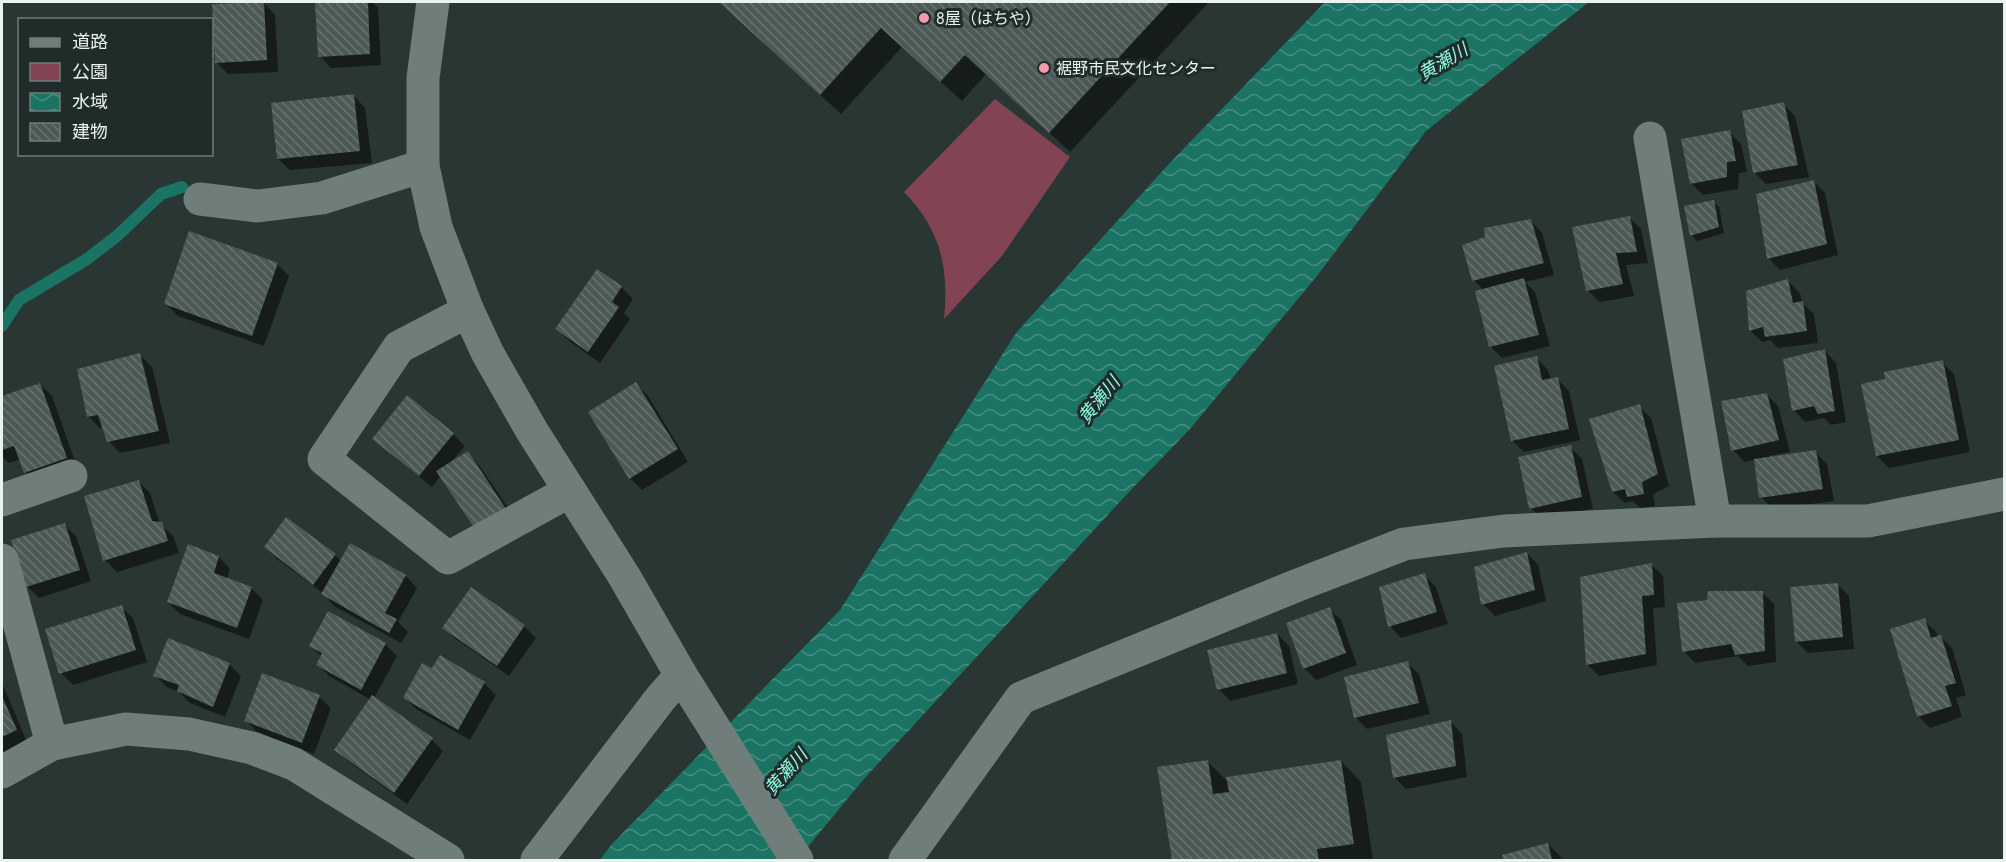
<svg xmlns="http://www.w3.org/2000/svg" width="2006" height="862" font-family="Jost,'Noto Sans JP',sans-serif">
<defs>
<pattern id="water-waves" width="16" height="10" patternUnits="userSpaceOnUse" patternTransform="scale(1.5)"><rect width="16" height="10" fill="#1b7364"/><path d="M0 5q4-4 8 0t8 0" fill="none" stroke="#478e82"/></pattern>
<pattern id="building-back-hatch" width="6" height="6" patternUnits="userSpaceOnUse" patternTransform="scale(1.5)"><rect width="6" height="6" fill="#4c5a57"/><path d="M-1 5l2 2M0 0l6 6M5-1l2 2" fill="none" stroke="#667270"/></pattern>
</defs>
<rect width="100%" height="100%" fill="#293633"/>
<path fill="#824353" d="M995,99L1070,157L1002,256L944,319C949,268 941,230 904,192Z"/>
<path fill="url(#water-waves)" d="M1325,2H1589L1426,131L1317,276L1190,429L1129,492L863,780L797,860H600L611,845L840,610L1016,333L1166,167Z"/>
<g fill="#0007">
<path d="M317,2H372L378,8L381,65L331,68L320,56Z"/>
<path d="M720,2H1209L1070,152L986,74L962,101L902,47L841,114Z"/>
<path d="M264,3L275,15L278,72L228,74L217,63Z"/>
<path d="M354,96L365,108L372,163L290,170L278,159Z"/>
<path d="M1783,104L1795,116L1809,177L1766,184L1755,173Z"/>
<path d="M1729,132L1741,144L1747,172L1739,173L1738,189L1703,195L1691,183Z"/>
<path d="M1814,182L1825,193L1838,255L1780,270L1768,258Z"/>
<path d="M1713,202L1719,207L1724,233L1697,241L1691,235Z"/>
<path d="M1629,217L1641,229L1648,263L1626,265L1634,296L1600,302L1588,291Z"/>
<path d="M1531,221L1542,233L1554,275L1525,282L1535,292L1550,346L1502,358L1491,347L1477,292L1483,290L1474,280Z"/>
<path d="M277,264L289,276L264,346L178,316L166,304Z"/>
<path d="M597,271L621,287L633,299L624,313L630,319L600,363L569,341L557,329Z"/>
<path d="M1788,281L1800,293L1802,303L1814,314L1818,343L1778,348L1770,340L1762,342L1750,330Z"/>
<path d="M1825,351L1836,363L1846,422L1831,425L1824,418L1805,422L1794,410Z"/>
<path d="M140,355L152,367L170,443L120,453L109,441L104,427L100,428L88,416Z"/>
<path d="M1536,358L1548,370L1551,380L1557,379L1569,391L1580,440L1524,452L1512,440Z"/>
<path d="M1942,362L1954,374L1970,452L1889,468L1877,456L1863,385L1887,380Z"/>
<path d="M40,384L52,396L78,470L37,484L26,472L21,459L9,463L2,456V398Z"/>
<path d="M636,384L648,396L688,462L642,490L631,479L590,413Z"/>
<path d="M1767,395L1778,406L1790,452L1769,456L1770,459L1815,452L1827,464L1834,501L1773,509L1761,497L1756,459L1745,462L1733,450Z"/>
<path d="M1639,406L1651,418L1669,486L1653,494L1655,506L1640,508L1633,501L1625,503L1613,492Z"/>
<path d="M453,434L465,446L450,463L468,453L479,465L517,521L441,475L432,487L386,450L374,439Z"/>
<path d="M1570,447L1582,459L1593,509L1543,520L1531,508Z"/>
<path d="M138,481L150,493L160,524L173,536L179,553L117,572L105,560Z"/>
<path d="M64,524L76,536L91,581L39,598L27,586Z"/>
<path d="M350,545L406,576L417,588L398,622L408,632L401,643L334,606L323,593L277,559L266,547L335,555L341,561Z"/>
<path d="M1527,553L1538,565L1546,601L1495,616L1483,604Z"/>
<path d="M219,557L230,569L227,579L251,588L263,600L249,639L180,614L168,602Z"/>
<path d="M1651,564L1663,576L1665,607L1653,608L1657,665L1599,676L1587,664Z"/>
<path d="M1424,575L1436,587L1448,624L1401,638L1390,626Z"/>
<path d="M1837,584L1849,596L1854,649L1808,653L1796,641Z"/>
<path d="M1762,592L1774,604L1776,662L1748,666L1738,656L1695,663L1684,651Z"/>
<path d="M121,607L133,618L147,662L73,685L61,673Z"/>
<path d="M1329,609L1341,620L1357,665L1316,680L1304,668Z"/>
<path d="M329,613L386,645L397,656L374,698L432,740L443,751L407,804L348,761L336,750L371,700L329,676L318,664L322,657L311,646Z"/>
<path d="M1924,620L1936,632L1938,637L1940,636L1952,648L1966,695L1956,698L1962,717L1930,728L1918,716Z"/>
<path d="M524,626L536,638L509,676L456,639L444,628Z"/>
<path d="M1277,634L1289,646L1298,684L1230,701L1219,689Z"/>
<path d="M1407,663L1419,674L1430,714L1367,729L1356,718L1346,678Z"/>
<path d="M229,664L241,676L225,717L190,703L179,692L167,687L155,675Z"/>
<path d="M433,670L484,683L496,695L470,740L416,709L404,697Z"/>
<path d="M2,683L27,742L2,754Z"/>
<path d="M319,697L331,708L314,754L257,732L246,720Z"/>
<path d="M1451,722L1462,734L1467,777L1406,789L1394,777Z"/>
<path d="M1207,761L1229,783L1341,761L1361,782L1373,860H1173L1159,768Z"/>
<path d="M1548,844L1560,856L1561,860H1505L1504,856Z"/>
</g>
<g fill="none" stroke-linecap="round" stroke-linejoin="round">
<path stroke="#1b7364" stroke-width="12" d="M2,326L19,300L87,259L117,236L161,194L182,187"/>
</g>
<g fill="url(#building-back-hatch)">
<path d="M264,2L267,60L215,63L212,4Z"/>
<path d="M315,2H368L370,54L318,57Z"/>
<path d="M719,2H1170L1049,133L965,55L940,82L881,28L820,95Z"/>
<path d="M354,94L360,151L277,159L271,103Z"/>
<path d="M1784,102L1798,165L1753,173L1742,111Z"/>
<path d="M1730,130L1736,161L1727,162V177L1690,184L1681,139Z"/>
<path d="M1814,180L1827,244L1767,259L1756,194Z"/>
<path d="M1714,200L1719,227L1690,236L1684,206Z"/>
<path d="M1630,216L1637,252L1616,253L1623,284L1586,291L1572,227Z"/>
<path d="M1531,219L1544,263L1472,281L1462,245L1485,237L1484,228Z"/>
<path d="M189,231L278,263L252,336L164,304Z"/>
<path d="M597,269L622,286L612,302L619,307L588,352L555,329Z"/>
<path d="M1524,278L1539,335L1489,347L1475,291Z"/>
<path d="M1788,279L1793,303L1803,301L1807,331L1765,337L1763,327L1749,331L1746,291Z"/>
<path d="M1825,349L1835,411L1818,414L1814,406L1792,411L1783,359Z"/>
<path d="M140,353L159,431L107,442L98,415L87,417L77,369Z"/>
<path d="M1537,356L1542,380L1558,377L1569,429L1511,441L1494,366Z"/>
<path d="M1943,360L1959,440L1876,456L1861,384L1885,379L1884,372Z"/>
<path d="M636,382L678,449L629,479L588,412Z"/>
<path d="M40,383L67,458L24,473L14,446L2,450V396Z"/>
<path d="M1767,393L1779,440L1731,451L1721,401Z"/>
<path d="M407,395L454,433L419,476L372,439Z"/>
<path d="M1640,404L1658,474L1642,482L1644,494L1627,497L1625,489L1612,492L1589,419Z"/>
<path d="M1571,445L1582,497L1529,509L1518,457Z"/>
<path d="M1816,450L1823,489L1759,498L1754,459Z"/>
<path d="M468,451L506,509L475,529L436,471Z"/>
<path d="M139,480L152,521L162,522L168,541L103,561L84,496Z"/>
<path d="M286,517L336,554L313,585L264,547Z"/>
<path d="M65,523L80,570L26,587L11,540Z"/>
<path d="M350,543L406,575L385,613L397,619L389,633L321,594Z"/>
<path d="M188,544L219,556L214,573L252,587L237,628L167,602Z"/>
<path d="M1527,552L1535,590L1481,605L1474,567Z"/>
<path d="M1652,563L1654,595L1642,596L1646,654L1586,665L1580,577Z"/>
<path d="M1425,573L1437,612L1388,627L1379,587Z"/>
<path d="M1838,583L1843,637L1795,642L1790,587Z"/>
<path d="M471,587L525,625L497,666L442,628Z"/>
<path d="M1708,591H1763L1765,651L1735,655L1731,644L1682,652L1677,603L1707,600Z"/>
<path d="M122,605L136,650L59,674L45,629Z"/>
<path d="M1330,607L1346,653L1303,669L1286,623Z"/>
<path d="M328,611L386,643L361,690L316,665L322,653L309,646Z"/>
<path d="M1925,618L1931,638L1941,635L1956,683L1945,686L1952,706L1917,717L1890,629Z"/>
<path d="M1277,633L1287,673L1217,690L1207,650Z"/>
<path d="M168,638L230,663L213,707L177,691L179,685L153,676Z"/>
<path d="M440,655L485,682L458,730L403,698L422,663L432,668Z"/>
<path d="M1408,661L1419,703L1354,718L1344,677Z"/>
<path d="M262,673L320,695L302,743L244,721Z"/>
<path d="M372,695L433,738L394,793L334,750Z"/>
<path d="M2,696L17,730L2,737Z"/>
<path d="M1451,720L1456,766L1393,778L1386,735Z"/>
<path d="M1208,760L1213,794L1229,792L1226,777L1341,760L1354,844L1317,849L1319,860H1172L1157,767Z"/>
<path d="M1548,843L1552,860H1503L1502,855Z"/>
</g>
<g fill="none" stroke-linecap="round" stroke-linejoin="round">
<g stroke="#707e7b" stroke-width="33">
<path d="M433,2L423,78V166L436,227L468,311L488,354L532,431L624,576L681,675L797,860"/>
<path d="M1650,138L1715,521"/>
<path d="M200,199L258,206L322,198L423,166"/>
<path d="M468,311L399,347L324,459L448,558L570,491"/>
<path d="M2,500L71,476"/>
<path d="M2,560L52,744"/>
<path d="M2,772L52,744L126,729L189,734L252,748L294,764L448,860"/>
<path d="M537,860L660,699L681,675"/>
<path d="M905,860L1021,698L1298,585L1404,544L1504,531L1715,521H1868L2004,494"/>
</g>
</g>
<g fill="#f29aaf" stroke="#1f2c29" stroke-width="2">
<circle cx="924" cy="18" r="6"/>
<circle cx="1044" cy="68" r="6"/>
</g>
<g text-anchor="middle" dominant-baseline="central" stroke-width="6" stroke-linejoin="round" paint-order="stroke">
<g font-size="16" fill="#ebf3f1" stroke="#1f2c29" text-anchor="start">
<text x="936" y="18">8屋（はちや）</text>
<text x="1056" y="68">裾野市民文化センター</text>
</g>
<g font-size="18" font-style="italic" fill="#8ffce5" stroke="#1f2c29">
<text transform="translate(1443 62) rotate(-31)">黄瀬川</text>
<text transform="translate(1099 400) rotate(-51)">黄瀬川</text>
<text transform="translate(786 772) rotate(-49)">黄瀬川</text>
</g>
</g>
<rect width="2006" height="862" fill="none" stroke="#ebf3f1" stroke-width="6"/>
<rect x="18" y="18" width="195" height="138" fill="#1f2c29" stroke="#717c79" stroke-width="1.5"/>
<rect x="30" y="38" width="30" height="9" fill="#707e7b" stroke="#717c79" stroke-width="1.5"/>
<text x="72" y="48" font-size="18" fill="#ebf3f1">道路</text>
<rect x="30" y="63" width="30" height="18" fill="#824353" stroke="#717c79" stroke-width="1.5"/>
<text x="72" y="78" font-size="18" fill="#ebf3f1">公園</text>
<rect x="30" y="93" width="30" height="18" fill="url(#water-waves)" stroke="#717c79" stroke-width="1.5"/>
<text x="72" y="108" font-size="18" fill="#ebf3f1">水域</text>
<rect x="30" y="123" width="30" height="18" fill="url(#building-back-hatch)" stroke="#717c79" stroke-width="1.5"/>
<text x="72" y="138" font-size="18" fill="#ebf3f1">建物</text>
</svg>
